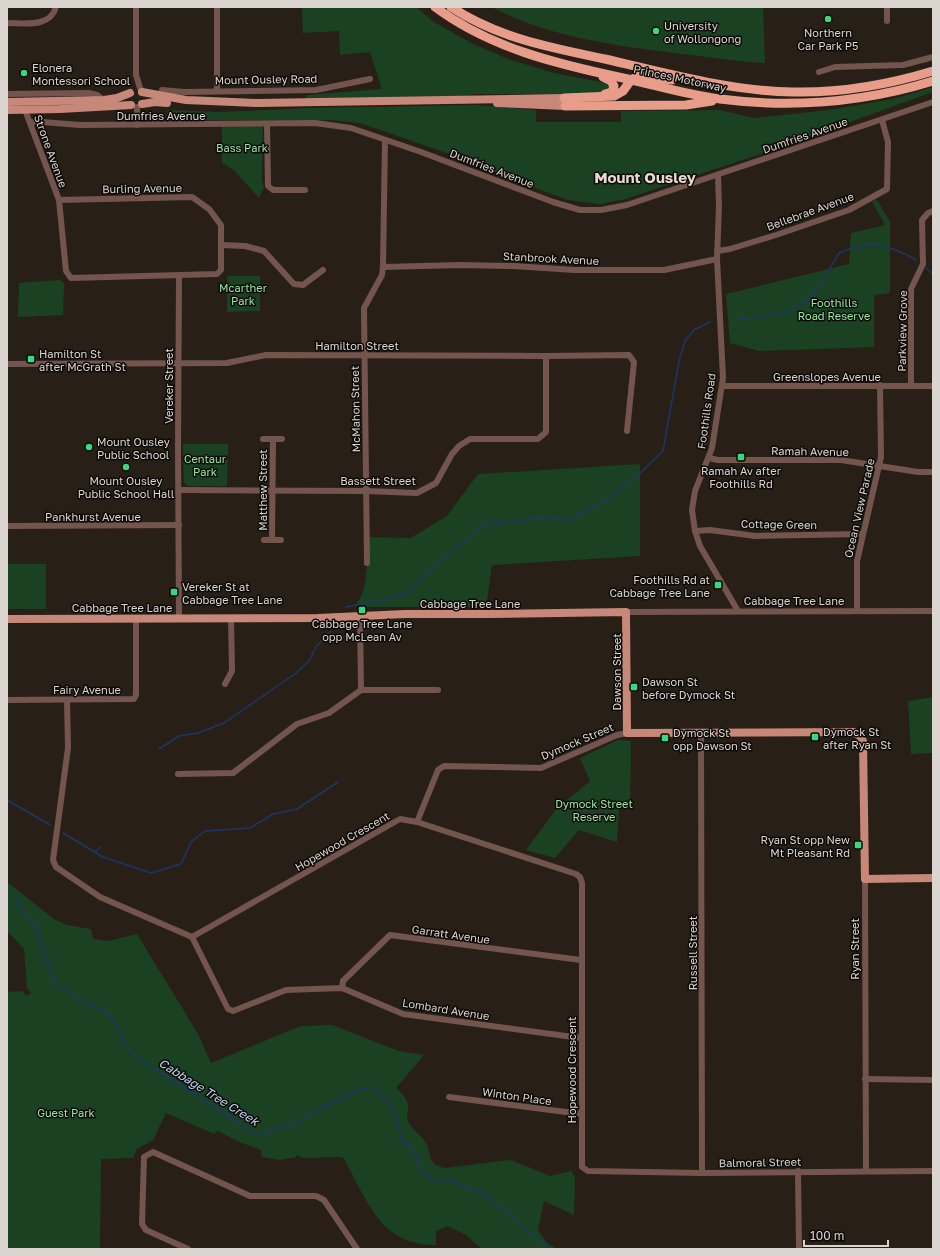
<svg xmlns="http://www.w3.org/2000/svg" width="940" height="1256" font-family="'Golos Text',sans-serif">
<rect width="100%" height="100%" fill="#281f17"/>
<g fill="#1b4123">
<path d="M302,7H416L434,22L471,43L508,59L554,73L605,83L610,87L606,92L588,94H473L464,98L306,99V95L382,89L370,52L340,55L339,31L303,33Z"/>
<path d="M492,7H763L765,63C741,62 716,58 692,55C626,47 551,39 492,7Z"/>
<path d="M933,87V92L766,152L625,199L600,204L568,200L522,183L470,161L360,123L331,120H168L167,110L220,112L310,108L478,105L536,110V122H621V111L720,110L754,118L829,110L893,99Z"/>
<path d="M222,126H263L262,182L264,187L259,198L234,170L222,163Z"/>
<path d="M877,200L890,222V293L874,295V347L759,351L730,343L726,294L849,264L851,233L885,225L872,201Z"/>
<path d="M227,276H260V311L227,312Z"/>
<path d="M60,280L64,283L63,315L18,317L19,283Z"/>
<path d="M183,444H228L227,486H188L184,483Z"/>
<path d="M640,464V556L492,565L486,607H358L357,602C369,591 367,553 367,537L411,538L447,516L478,474Z"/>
<rect x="7" y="564" width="39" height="45"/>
<path d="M933,697V753L911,754L908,701Z"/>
<path d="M618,740L631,741L630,808L619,809L617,842L579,830L555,858L526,850L557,808L590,781L580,758Z"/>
<path d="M7,882L54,919L67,925L91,929L93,939L109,941L137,934L198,1034L211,1063L301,1026L332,1025L399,1051L424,1055L396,1088C402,1094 409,1099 408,1109C408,1113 406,1117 408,1121C412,1130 419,1133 424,1140C433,1152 425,1164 445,1168L511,1160L550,1176L571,1171L575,1178L574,1215L544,1201L538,1230L547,1243L557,1249H482L466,1235L448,1226L436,1231V1245C382,1245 370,1206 347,1165L345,1159L340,1157L303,1158L297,1155L296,1157L279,1160L262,1157L261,1150L237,1141L218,1131L214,1134L166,1113L153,1140L137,1149L133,1158L101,1159L100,1249H7V992L21,991L27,996L31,993L27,988L24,949L7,931Z"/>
</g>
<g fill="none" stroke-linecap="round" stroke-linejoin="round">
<g stroke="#1d3669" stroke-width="1.5">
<path d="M926,268L933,274"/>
<path d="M740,319C755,316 771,316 786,312C811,305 827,273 839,253C847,250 856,246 864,245C882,242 901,251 916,260"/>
<path d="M346,607L387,599L411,591L426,572L485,524L540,518L569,520L603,501L635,478L663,451L679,361L685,341L694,330L710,322"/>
<path d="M159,749L179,736L198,733L224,723L296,673L309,661L316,647L331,631"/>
<path d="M7,800L50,825"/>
<path d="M63,833L103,857L151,873L181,864L191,842L205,831L250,828L273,814L297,809L338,782"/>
<path d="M95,852L101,847"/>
<path d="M14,898L18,901L22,912L35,925L54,982L87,1004L107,1012L119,1030L125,1045L138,1058L256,1134L295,1124L308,1115L353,1092L370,1087C378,1093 391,1101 394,1111C398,1120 399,1132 402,1142L413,1148L422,1172L433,1180H451L486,1195L549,1249"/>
</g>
<g stroke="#73554e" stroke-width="6">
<path d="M136,7V75L141,91"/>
<path d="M217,7V91"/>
<path d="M887,21V7"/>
<path d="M7,23C25,23 50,28 56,7"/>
<path d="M819,72L835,67L903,65L933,57"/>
<path d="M162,90L184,92L316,90L370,79"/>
<path d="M7,94L89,93L97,95L104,100"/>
<path d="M25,110L59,200L66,271L71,278L217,274L221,270V225L209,209L192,197L59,200"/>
<path d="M30,122H42L80,125L315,123L351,128L421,152L553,202L580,210H601L627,205L933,102"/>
<path d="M267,124L268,186L273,190H305"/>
<path d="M137,125V107"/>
<path d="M718,175L719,206L717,259L723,378L712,448L695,491L692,510L695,531L700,546L738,611"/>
<path d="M222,245L245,246L264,251L294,284L303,285L323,270"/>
<path d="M717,251L730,249L776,235L849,210L887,189L888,142L882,120"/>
<path d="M383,267L460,265L514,266L574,270H664L717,259"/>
<path d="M179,275L178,448L179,617"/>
<path d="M7,364L227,363L266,355L546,356L629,355L634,362L627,431"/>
<path d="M722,386H933"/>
<path d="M911,386V289L923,264L922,220L928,213L933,211"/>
<path d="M263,439H273L272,540H264"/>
<path d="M273,439H282"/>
<path d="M709,458L718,460H841L918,472H933"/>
<path d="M179,490L366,491L417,493L436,483L452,454L459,446L470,439H538L546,432V356"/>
<path d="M7,526L179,525"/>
<path d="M695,531L710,530L755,536L863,534"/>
<path d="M272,540H281"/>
<path d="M367,563L364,308L382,275L383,267L385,140"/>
<path d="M857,611V561L881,457L880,385"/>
<path d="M626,612L933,611"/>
<path d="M360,615L361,690H438"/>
<path d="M225,684L232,671L231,618"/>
<path d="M7,700L134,699L136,695V618"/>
<path d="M67,700L68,748L53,860L56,867L100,897L192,937"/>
<path d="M701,733L702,1173"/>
<path d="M178,774L233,773L297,724L329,713L361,690"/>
<path d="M417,822L438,770L444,766L541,768L617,735L627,733"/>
<path d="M865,879L866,1171"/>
<path d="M192,937L400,819L417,822L576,874L580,877L582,883V1167L588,1171L702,1173L933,1171"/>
<path d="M192,937L228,1009L233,1011L286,990L342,988L403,1014L581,1038"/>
<path d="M342,988L343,981L390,935L581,960"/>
<path d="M865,1079L933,1080"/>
<path d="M449,1097L581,1114"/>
<path d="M798,1171L799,1249"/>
<path d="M188,1249L146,1230L142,1224L144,1157L153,1152L250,1196H316L324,1200L357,1249"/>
</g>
<g stroke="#c78879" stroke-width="8">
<path d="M142,92L186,100L257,103L564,98"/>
<path d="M7,102L104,100L117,98L130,93"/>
<path d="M497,103L565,106"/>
<path d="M142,104L155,102L167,103"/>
<path d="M7,110L60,109L131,105"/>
<path d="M7,619L318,618L405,614H486L626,612L627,733L854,732L861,737L863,741L865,879L933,878"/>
</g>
<g stroke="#e89d8a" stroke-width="9">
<path d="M435,7C490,48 557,64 623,78C655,85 687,95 720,99C791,108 865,102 933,81"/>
<path d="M451,7C498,38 552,48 605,59C666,73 730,91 793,92C841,93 887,85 933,71"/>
<path d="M603,77L611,81L614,86L612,92L605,94"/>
<path d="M564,98L614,96L623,91L631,80L638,76L672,80"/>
<path d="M565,106L686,105L712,101"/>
</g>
</g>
<g fill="#3ad77f" stroke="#0d0a07" stroke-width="1.5">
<circle cx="828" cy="19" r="4"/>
<circle cx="656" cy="31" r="4"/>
<circle cx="24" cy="73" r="4"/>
<rect x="27" y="355" width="8" height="8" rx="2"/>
<circle cx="89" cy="447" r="4"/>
<rect x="737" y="453" width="8" height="8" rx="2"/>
<circle cx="126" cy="467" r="4"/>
<rect x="714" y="581" width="8" height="8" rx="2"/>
<rect x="170" y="588" width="8" height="8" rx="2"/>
<rect x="358" y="606" width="8" height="8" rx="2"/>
<rect x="630" y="683" width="8" height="8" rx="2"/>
<rect x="811" y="733" width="8" height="8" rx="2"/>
<rect x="661" y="734" width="8" height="8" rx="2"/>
<rect x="854" y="841" width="8" height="8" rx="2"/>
</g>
<g text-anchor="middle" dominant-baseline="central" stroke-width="3" stroke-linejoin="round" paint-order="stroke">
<g font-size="11" fill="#dbd5d0" stroke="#0d0a07" text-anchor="start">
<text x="664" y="25">University<tspan x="664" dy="13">of Wollongong</tspan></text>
<text x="828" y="32" text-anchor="middle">Northern<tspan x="828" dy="13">Car Park P5</tspan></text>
<text x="32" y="67">Elonera<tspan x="32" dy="13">Montessori School</tspan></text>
<text x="39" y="353">Hamilton St<tspan x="39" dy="13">after McGrath St</tspan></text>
<text x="97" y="441">Mount Ousley<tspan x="97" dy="13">Public School</tspan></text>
<text x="741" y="470" text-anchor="middle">Ramah Av after<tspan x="741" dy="13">Foothills Rd</tspan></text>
<text x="126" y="480" text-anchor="middle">Mount Ousley<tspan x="126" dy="13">Public School Hall</tspan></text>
<text x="710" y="579" text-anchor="end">Foothills Rd at<tspan x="710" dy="13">Cabbage Tree Lane</tspan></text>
<text x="182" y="586">Vereker St at<tspan x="182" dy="13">Cabbage Tree Lane</tspan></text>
<text x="362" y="623" text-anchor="middle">Cabbage Tree Lane<tspan x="362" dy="13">opp McLean Av</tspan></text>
<text x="642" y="681">Dawson St<tspan x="642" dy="13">before Dymock St</tspan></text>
<text x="823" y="731">Dymock St<tspan x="823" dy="13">after Ryan St</tspan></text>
<text x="673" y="732">Dymock St<tspan x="673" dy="13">opp Dawson St</tspan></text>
<text x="850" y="839" text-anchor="end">Ryan St opp New<tspan x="850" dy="13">Mt Pleasant Rd</tspan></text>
</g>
<g font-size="11" fill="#dbd5d0" stroke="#0d0a07">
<text transform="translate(680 78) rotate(12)">Princes Motorway</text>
<text transform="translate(266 79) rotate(-1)">Mount Ousley Road</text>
<text x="161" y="115">Dumfries Avenue</text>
<text transform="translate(805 135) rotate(-19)">Dumfries Avenue</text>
<text transform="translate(51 151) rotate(70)">Strone Avenue</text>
<text transform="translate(492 168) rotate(21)">Dumfries Avenue</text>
<text transform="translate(142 188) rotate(-1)">Burling Avenue</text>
<text transform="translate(810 211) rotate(-20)">Bellebrae Avenue</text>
<text transform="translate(551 258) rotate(3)">Stanbrook Avenue</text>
<text transform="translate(902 331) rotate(-89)">Parkview Grove</text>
<text x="357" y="345">Hamilton Street</text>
<text x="827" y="376">Greenslopes Avenue</text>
<text transform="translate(168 386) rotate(-90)">Vereker Street</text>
<text transform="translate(355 409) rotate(-91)">McMahon Street</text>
<text transform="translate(706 411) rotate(-82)">Foothills Road</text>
<text transform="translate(810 451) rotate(1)">Ramah Avenue</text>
<text x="378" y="480">Bassett Street</text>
<text transform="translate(262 490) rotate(-90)">Matthew Street</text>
<text transform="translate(859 508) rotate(-77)">Ocean View Parade</text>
<text x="93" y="516">Pankhurst Avenue</text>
<text transform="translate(779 524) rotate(1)">Cottage Green</text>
<text x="794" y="600">Cabbage Tree Lane</text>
<text x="470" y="603">Cabbage Tree Lane</text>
<text x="122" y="607">Cabbage Tree Lane</text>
<text transform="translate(616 672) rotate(-90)">Dawson Street</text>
<text x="87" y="689">Fairy Avenue</text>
<text transform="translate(577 741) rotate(-23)">Dymock Street</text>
<text transform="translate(342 841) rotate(-30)">Hopewood Crescent</text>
<text transform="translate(451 934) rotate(8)">Garratt Avenue</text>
<text transform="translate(854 949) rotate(-90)">Ryan Street</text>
<text transform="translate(692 953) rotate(-90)">Russell Street</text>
<text transform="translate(446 1009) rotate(9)">Lombard Avenue</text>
<text transform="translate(571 1070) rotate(-90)">Hopewood Crescent</text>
<text transform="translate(517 1096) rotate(8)">Winton Place</text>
<text transform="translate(760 1162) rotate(-1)">Balmoral Street</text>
</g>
<g font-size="11" fill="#93e5a1" stroke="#0d0a07">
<text x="242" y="147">Bass Park</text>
<text x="243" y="287">Mcarther<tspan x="243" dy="13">Park</tspan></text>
<text x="834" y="302">Foothills<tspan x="834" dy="13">Road Reserve</tspan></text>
<text x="205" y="458">Centaur<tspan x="205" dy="13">Park</tspan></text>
<text x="594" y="803">Dymock Street<tspan x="594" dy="13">Reserve</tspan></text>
<text x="66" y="1112">Guest Park</text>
</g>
<g font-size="12" font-style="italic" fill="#c0d2f3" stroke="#0d0a07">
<text transform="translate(209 1092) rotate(32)">Cabbage Tree Creek</text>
</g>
<g font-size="15" font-weight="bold" fill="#e6dacf" stroke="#0d0a07">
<text x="645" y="177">Mount Ousley</text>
</g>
</g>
<rect width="940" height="1256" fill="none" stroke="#dbd5d0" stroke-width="16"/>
<path d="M804 1240v6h84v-6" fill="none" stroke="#dbd5d0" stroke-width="2"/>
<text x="810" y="1240" font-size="12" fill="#dbd5d0" stroke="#0d0a07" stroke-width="3" paint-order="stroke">100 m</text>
</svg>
